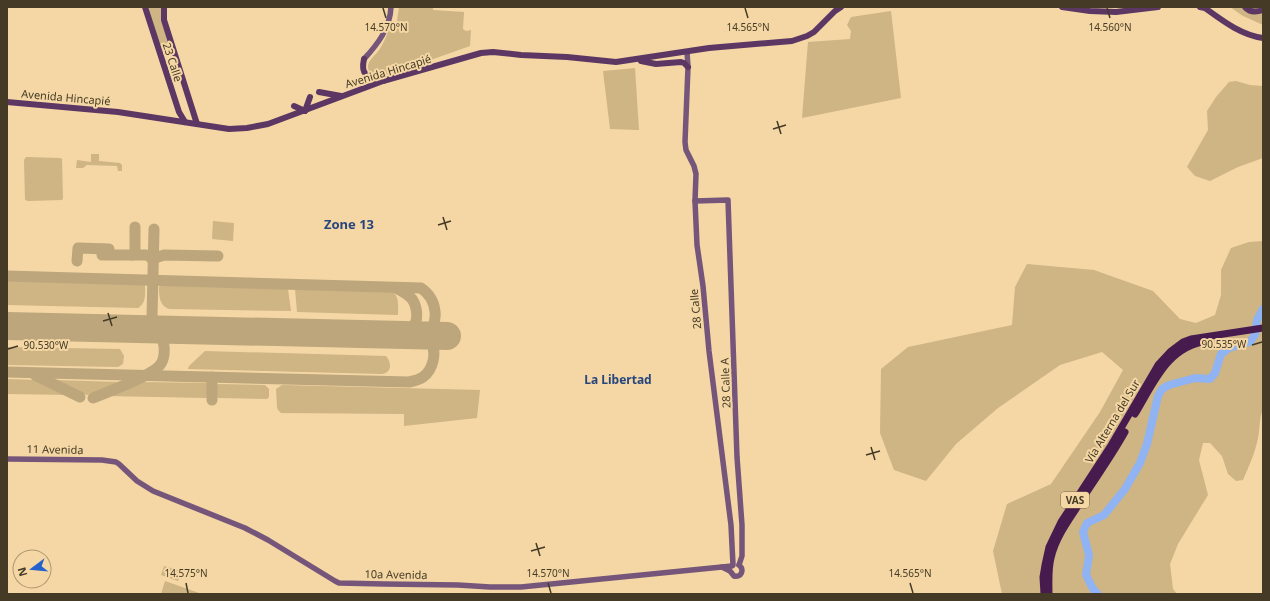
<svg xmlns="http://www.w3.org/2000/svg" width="1270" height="601" font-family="'Noto Sans',sans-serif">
<rect width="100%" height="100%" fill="#f4d7a4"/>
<g fill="#cfb484">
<path d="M148,7H161L170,50L162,52Z"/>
<path d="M399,7H433V10L464,12L463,29L466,31L471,30L470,46L391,74L379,76H373C360,63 376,57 381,47C385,40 388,33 390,26L396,28Z"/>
<path d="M1230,7H1263V25L1243,16Z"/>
<path d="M891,11L901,98L802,118L808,42L850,39L851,31L847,25L851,17Z"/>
<path d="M635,68L639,130L610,129L603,71Z"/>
<path d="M1236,81L1250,85L1263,86V158L1238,167L1210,181L1195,176L1187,167L1208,130L1207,111L1216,97L1229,82Z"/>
<path d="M91,154H99V161L120,163L122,165V171H118L117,166L87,165L83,168H76L77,160L91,162Z"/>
<path d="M26,157L60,158L62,159L63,198L62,200L28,201L25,200L24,160Z"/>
<path d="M213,221L234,223L233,241L212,239Z"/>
<path d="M1263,241V409C1259,419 1260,428 1258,438C1255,453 1249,466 1243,480L1236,481L1228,474L1222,456L1210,443H1203L1199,460L1208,495L1178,544L1170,564L1173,589L1177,594H1002L993,551L1007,504L1051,484L1100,412L1123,370L1102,352L1060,365L998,408L956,444L926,481L894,470L880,433L881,369L908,347L1012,325L1015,287L1027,264L1094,270L1153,291L1180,319L1196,323L1215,315L1221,295V270L1231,248L1249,242Z"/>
<path d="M7,281L145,283C145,292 147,303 138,308L7,305Z"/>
<path d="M162,285L288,289L291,311L169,309C159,305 159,296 159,287Z"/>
<path d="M295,289L391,291C400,296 398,306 398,315L297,312Z"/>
<path d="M7,347L120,349L124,356L123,364L118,367L7,365Z"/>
<path d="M205,351L386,356C392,363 392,373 381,374L188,369L189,366Z"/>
<path d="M7,379L39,380L70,395L7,394Z"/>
<path d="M55,380L120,382H121L87,395L56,383Z"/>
<path d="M139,382L208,383L209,385V395L206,398L105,396Z"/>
<path d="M218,384L265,385L269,389V397L267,399L218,398L216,395V386Z"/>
<path d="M282,385L480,390L477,418L404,426V414L281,413L278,410L277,407L276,389Z"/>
<path d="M164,566L182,571L178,581L161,575Z"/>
<path d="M165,581L202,594H161Z"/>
</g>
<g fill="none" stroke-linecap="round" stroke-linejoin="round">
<path stroke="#8fb3f3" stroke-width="8" d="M1098,594L1093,589L1086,575L1089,555L1083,532L1087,523L1104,515L1125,489L1140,463L1147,444L1158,396L1162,389L1169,385L1195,378L1210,379L1215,373L1221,354L1229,348L1250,342L1255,335L1257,320L1263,309"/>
<g stroke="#bda67c" stroke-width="11">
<path d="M102,249V255H146L149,256L153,260L155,258L164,255L218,256"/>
<path d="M132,255L135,252V227"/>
<path d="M77,261L78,248L109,249"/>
<path d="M7,276L421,288C437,299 441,323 425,336C427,338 430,340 431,342C437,353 433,370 423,377C419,380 414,381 409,382L7,372"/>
<path d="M396,288C402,291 408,294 412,299C417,306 419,320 413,327C411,330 407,333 404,335"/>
<path d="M146,329L152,318L154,229"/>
<path d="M164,342L167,333L171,330"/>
<path d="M35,375L80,397"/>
<path d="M93,398C107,392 152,376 160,365C165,359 165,348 163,341C161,332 155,326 152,318"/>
<path d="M212,400V377"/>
</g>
<path stroke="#bda67c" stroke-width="28" d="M7,326L447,336"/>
<g stroke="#75567a" stroke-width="5.5">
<path d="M687,52L688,67L685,142L686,150L694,166L696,174L695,201L697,245L703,286L709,351L731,525L733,565"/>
<path d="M364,59C378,44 390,28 391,7"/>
<path d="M695,201L728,200L737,457L742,525V556L739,565"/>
<path d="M7,459L102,460L116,462L119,464L137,481L153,491L245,528L268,540L335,581L339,583L384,584L458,585L490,587H521L732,566"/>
<path d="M722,567L730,571L734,576C741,578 745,570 739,565"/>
</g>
<g stroke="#5d3763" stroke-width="6">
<path d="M145,7L179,112L185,122"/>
<path d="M164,7V20L197,124"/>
<path d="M1062,7L1090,11L1116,12L1158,7"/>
<path d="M1200,7L1205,8C1223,21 1241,35 1263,38"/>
<path d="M1245,7C1250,13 1257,12 1263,10"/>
<path d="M364,59C360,76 368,77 383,81"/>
<path d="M641,61L656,64L681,62L684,63L688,67"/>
<path d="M319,92L341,96"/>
<path d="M7,102L118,112L229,129L247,128L268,124L383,81L481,53L493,52L521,55L567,57L616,62L709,48L792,41L807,36L814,32L835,11L841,7"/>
<path d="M294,106L305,111"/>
<path d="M305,111L310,97"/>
</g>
<g stroke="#481b4f" stroke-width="7">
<path d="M1135,414C1154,383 1167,347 1207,341"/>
<path d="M1044,594L1043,577L1045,565L1049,547L1061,522L1110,447L1158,365L1171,351L1183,342L1191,339L1263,328"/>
<path d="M1049,594C1049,582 1048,570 1051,558C1055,540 1066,524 1076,509C1092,483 1110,459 1125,432"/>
</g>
</g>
<path fill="none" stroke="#453a25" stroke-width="1.5" d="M383,8L386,18M745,8L748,18M1107,8L1110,18M777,121L781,134M773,129L786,125M443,217L447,230M438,225L451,221M108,313L112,326M103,321L117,317M1252,345L1262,342M8,349L18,346M871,447L875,460M866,455L880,451M536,543L540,556M531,551L545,547M186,583L188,593M548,583L551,593M910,583L913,593"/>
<g text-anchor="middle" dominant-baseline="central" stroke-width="4" stroke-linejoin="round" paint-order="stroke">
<rect fill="#f4d7a4" stroke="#7a694b" stroke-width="1" x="1061" y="492" width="28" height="16" rx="3"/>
<g font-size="10" font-weight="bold" fill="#453a25">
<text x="1075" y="500">VAS</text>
</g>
<g font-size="11" fill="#453a25" stroke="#f4d7a4">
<text transform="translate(173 62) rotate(72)">23 Calle</text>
<text transform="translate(388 71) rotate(-17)">Avenida Hincapié</text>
<text transform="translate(66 97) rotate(5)">Avenida Hincapié</text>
<text transform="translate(695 309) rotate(-95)">28 Calle</text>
<text transform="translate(725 383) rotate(-92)">28 Calle A</text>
<text transform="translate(1112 421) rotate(-59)">Vía Alterna del Sur</text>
<text transform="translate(55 449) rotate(1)">11 Avenida</text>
<text transform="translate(396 574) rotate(1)">10a Avenida</text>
</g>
<g font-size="12" font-weight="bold" fill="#28467d" stroke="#f4d7a4">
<text x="618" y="379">La Libertad</text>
</g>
<g font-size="13" font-weight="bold" fill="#28467d" stroke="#f4d7a4">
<text x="349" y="224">Zone 13</text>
</g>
</g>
<g font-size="10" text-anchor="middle" fill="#453a25" stroke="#f4d7a4" stroke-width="4" stroke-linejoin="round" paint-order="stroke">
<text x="386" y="31">14.570°N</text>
<text x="748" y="31">14.565°N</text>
<text x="1110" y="31">14.560°N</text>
<text x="1224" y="348">90.535°W</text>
<text x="46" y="349">90.530°W</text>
<text x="186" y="577">14.575°N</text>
<text x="548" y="577">14.570°N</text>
<text x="910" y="577">14.565°N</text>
</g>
<rect width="1270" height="601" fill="none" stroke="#453a25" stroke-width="16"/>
<g transform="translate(32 569) rotate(254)"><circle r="19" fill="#f4d7a4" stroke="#ae9871"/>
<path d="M0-3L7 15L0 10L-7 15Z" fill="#2660cd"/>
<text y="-6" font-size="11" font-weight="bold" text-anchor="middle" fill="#453a25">N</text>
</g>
</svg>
